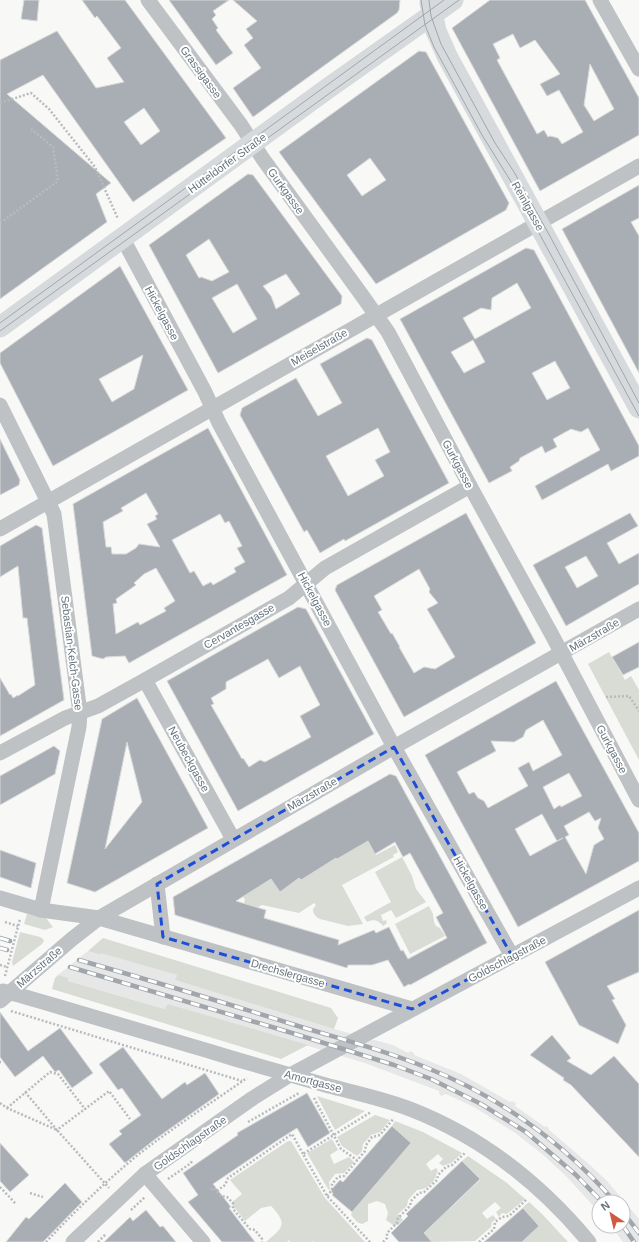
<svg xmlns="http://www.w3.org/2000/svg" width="639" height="1242" font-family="Helvetica,sans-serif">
<rect width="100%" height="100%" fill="#f8f8f6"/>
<path fill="#e6e7e6" d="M88,951L99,955L100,952L177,975L175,980L334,1029L393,1045L408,1053L410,1051L414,1053V1055L461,1074L510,1102L512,1101L516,1103L515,1106L545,1127L546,1126L549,1128L548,1129L590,1165L607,1181L639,1219V1242H623L611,1226H623V1202H599V1212L566,1176L541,1153L515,1133L474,1107L446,1094L441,1096L439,1093V1091L365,1063L168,1004L166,1009L68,981V978L58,975Z"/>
<g fill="#d8dcd5">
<path d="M609,652L625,680L631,676L639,690V760L588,664Z"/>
<path d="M364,833L376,855L395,845L398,852L393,855L394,857L342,885L363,924L348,926L320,919C316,917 313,914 313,909L316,905L314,903L299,913L262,905L258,907L255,915L241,911L245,900L240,891L269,880Z"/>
<path d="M402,857L412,876L416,889L426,902L396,918L391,910L381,915L383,921L386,920L387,923L383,926C378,920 374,919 367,922L364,917L391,902L375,872Z"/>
<path d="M429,906L433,914L434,922L436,926L440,928L445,936L410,954L395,924Z"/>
<path d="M27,914L46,918L53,927L45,930L24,924Z"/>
<path d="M20,932L40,937L43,939L44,941L42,944L13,966L12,962Z"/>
<path d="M103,938L331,1008L338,1018L334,1029L175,980L177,975L101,953L100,955L88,951Z"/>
<path d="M58,975L68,978V981L165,1009L168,1004L308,1045L281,1059L52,989L55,978Z"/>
<path d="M317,1096L365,1111L335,1130Z"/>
<path d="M375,1115L390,1120L380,1132L371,1135L363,1144L362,1151L357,1156L342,1146L337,1137Z"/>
<path d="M395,1121L423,1132L462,1153L451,1163L443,1166L439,1163L443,1159L438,1154L426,1164L431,1171L436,1168L438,1171C436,1174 436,1177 434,1180C430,1186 424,1190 417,1190L408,1200L407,1206L398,1214L403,1220L398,1225H393L386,1220L388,1213L385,1204L377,1201L368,1204V1221L362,1224L357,1222L351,1215L352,1212L411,1143L392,1126Z"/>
<path d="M332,1139L338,1150L330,1155L334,1164L349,1157L354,1162L344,1173L335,1174L329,1182L330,1190L328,1189L307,1153Z"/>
<path d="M288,1141H291L325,1198L365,1242H314L313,1241L312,1242H290L289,1240L287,1242H266C282,1228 289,1225 271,1206L261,1208L245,1221L231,1203L242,1194L230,1180Z"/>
<path d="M468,1156L507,1183L525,1199L507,1214L502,1213L499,1217L496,1212L501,1208L495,1202L482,1213L487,1219L493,1215L496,1219L492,1222L491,1227L475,1241L426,1242L429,1239L424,1233L480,1180L462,1161Z"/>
<path d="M529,1202L543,1215L568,1242H522L539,1226L523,1207Z"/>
</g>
<g fill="#a8aeb4" stroke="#d9d9d8" fill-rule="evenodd">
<path d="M24,0H39L37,21L21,19Z"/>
<path d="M82,0H125L226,138L133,202L43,75L7,94L111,183L96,194L107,222L0,299V60L57,31L96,88L124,82L107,58L121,48L97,16L95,18ZM144,108L160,131L141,145L124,122Z"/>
<path d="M169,0H229L213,11L216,15L212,19L218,28L216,30L233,53L216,65Z"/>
<path d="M233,0H400L399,10L397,13L253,117L233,88L261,68L244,45L253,38L246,29L257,21Z"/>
<path d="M490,0H585L639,98V135L540,191L452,28ZM513,34L520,48L535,40L560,74L540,84L547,96L559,90L583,132L562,144L558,138L550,136L548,137L544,130L537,134L497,60L500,58L493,44ZM590,64L614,109L594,121L584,105Z"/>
<path d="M419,51L426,52L509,203L506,210L376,284L279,152ZM370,158L386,180L362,196L347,175Z"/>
<path d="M248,174L253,175L342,296L341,304L218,373L149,245ZM209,239L229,272L212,281L201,277L199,278L186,255ZM286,274L300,294L276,309L271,296L263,286ZM237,284L257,319L233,333L212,298Z"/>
<path d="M639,185V218L631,222L639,236V373L562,229Z"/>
<path d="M526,248L534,250L639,446V456L611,471L608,464L542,500L535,486L600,450L588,428L581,432L571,429L553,439L557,447L545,453L542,446L520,458L519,461L510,467L512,471L489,483L400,319ZM517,283L531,308L475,339L463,318L481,308L491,310L492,298ZM473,340L485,362L464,373L451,352ZM555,361L570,388L547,400L532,373Z"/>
<path d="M120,266L188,390L53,466L0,363V353ZM143,355L134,389L112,402L99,379Z"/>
<path d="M367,338L372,340L449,483L345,541L344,539L320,553L307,530L304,532L240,415L242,408L296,378L318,416L342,403L320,364ZM378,428L390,452L375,460L384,476L348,496L326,456Z"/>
<path d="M208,428L287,575L129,663L125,656L106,657L103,659L92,656L73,504ZM146,493L158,514L155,516L157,519L147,524L160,547L139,544L136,548L126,554H112L111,547H106L103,522L123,511L121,508ZM220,514L225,523L229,521L242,546L237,548L245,562L234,568L236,572L213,585L211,582L203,586L194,571L190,573L172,540ZM156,568L175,601L164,608L166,611L140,625L138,622L116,634L113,604L117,603L116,599L136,585L134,583L144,574Z"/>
<path d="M0,439L20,480L19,485L0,495Z"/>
<path d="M466,513L536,643L404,717L335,590L337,585ZM419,569L430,589L429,592L438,603L427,609L455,657L435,669L424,667L414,673L399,647H400L392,633L391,634L378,612L382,610L374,596Z"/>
<path d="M630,513L638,526L607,543L619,564L639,553V584L566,626L533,565ZM586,556L598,576L577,588L565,567Z"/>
<path d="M36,525L42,528L64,700L0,736V678L10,695L11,694L13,698L18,695V696L35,685L27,618H23L18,566L0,577V546Z"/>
<path d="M298,607L306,609L374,734L238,811L167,681ZM268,659L279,678L300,666L320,705L300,716L311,737L265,762L260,760L249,767L243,758L242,759L211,705L214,704L211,698L226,689V682Z"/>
<path d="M639,642V667L623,675L612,657Z"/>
<path d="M556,681L639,833V861L518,927L425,755ZM543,720L562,755L533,771L529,762L518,768L528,786L488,808L484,801L478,798L474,792L469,794L457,772L496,751L491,741L514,742L523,737L526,730ZM569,773L582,796L561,807L560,805L554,809L543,787ZM589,812L595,821L601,818L598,828L604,839L594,845L586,874L565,837L569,835L564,826ZM542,814L557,841L563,838L530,856L515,829Z"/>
<path d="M137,698L208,828L95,892L67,883L102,719ZM127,742L142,802L105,849L116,796Z"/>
<path d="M54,746L60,751L55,774L0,805V776Z"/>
<path d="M390,774L396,776L487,943L481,946L410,985L409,984L404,987L388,960L372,965H348L347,968L175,915L173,897ZM368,841L375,854L395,842L403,857L410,853L443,913L436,917L447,938L408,959L403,950L401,951L389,927L376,933L374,930L338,945L339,940L264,918L266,910L236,901L271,879L280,892L299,878L301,880L336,858L337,859Z"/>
<path d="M0,850L36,863L31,888L0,877Z"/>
<path d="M639,910V972L607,986L615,999L612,1000L626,1025L618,1044L579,1025L545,962Z"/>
<path d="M0,1012L28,1051L60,1028L93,1073L72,1088L59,1070L55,1072L43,1056L15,1077L0,1057Z"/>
<path d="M552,1035L571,1058L567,1061L591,1075L614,1056L639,1084V1157L571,1085L563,1080L564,1078L530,1055Z"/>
<path d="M123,1047L162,1099L185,1082L187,1085L205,1073L219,1094L154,1140L125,1163L109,1144L122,1134L119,1131L141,1115L122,1088L118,1090L99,1064Z"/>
<path d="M307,1093L330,1133L308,1147L297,1128L278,1140L213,1184L231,1207L229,1208L255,1242H222L188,1202L198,1195L183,1173L238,1135L237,1133Z"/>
<path d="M392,1126L411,1143L352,1212L332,1195L333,1194L331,1190L340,1180L343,1182Z"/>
<path d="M0,1143L29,1175L10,1192L0,1181Z"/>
<path d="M462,1161L480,1179L424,1233L432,1242H399L391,1233L408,1216L406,1214Z"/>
<path d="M65,1183L82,1202L43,1242H6L26,1217L29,1219Z"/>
<path d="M523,1208L539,1226L522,1242H484Z"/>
<path d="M146,1210L160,1227L163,1226L176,1242H104L130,1217L133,1221Z"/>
</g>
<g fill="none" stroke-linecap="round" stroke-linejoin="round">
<g stroke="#b8bbbe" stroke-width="2.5" stroke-dasharray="2 2" stroke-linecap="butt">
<path d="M0,103L31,93L49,109L95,167L118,219"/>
<path d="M0,220L3,221L58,181L53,147L31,129"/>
<path d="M606,697L629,696L639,711"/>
<path d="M5,922L18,926"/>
<path d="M0,965L7,967"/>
<path d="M5,976L20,919"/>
<path d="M11,1011L242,1081"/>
<path d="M0,1062H1"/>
<path d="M25,1092L57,1130L109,1091L130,1119"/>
<path d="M314,1098L341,1149L357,1160"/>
<path d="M0,1103L7,1108L57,1130L109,1188"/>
<path d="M7,1108L50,1072L58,1074L85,1109"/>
<path d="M248,1122L299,1093"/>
<path d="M168,1179L191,1163L192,1160"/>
<path d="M0,1187L16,1204"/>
<path d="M211,1190L214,1188L221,1196L227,1197L233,1203V1209L250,1229L255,1230L262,1239V1242"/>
<path d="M217,1191L225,1185L228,1178L292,1134L303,1154"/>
<path d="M30,1193L43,1197"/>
<path d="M327,1196L332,1190V1184L338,1177L344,1176L365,1151L366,1145L372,1137L380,1135L394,1118"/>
<path d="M131,1210L145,1197"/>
<path d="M46,1242C75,1211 106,1181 139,1154C174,1127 211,1103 247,1078"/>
<path d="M98,1242L106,1234"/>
<path d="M370,1242L327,1196L303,1154L371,1112"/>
<path d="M383,1242L387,1238V1233L397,1223L398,1218L410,1206L411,1201L419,1193L424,1192L437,1180L438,1175L446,1167L452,1165L466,1152"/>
<path d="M479,1242L494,1229L495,1222L502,1217L509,1216L527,1199"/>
</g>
<g stroke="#bec2c5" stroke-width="15">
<path d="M148,0L241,125L263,159L361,294L388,332L470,486L552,635L639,800"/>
<path d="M600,0L639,69"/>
<path d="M123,239L205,392L219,423L394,747L512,956"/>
<path d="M0,405L54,514L80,713L79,727L41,910"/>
<path d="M0,529L639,166"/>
<path d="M145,680L233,839"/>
<path d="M0,753L65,718L98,706L145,680L289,598L325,568L470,486"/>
<path d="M157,884L163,937"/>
<path d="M0,898L41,910L99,918L412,1009"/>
<path d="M3,991C31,998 59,1007 87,1015C137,1030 186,1044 235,1059C266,1068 297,1077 329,1086C356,1093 384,1099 410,1109C482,1137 540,1183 589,1242"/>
<path d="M0,1001L72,939L99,918L394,747L639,609"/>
<path d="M145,1174L203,1242"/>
<path d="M73,1242L145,1174L253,1098L290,1075L639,888"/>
</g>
<g stroke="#d6dadd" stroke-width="21">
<path d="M430,3L436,31L447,56L639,408"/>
<path d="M0,327L327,89L453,0"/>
</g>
<g stroke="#a0a6ab" stroke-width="1">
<path d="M421,0L425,25L434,47L482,135L510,180L639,416"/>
<path d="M429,0L431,16L441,44L495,143L514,172L551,238L639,403"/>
<path d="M0,323L444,0"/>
<path d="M0,331L459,0"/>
</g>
<g stroke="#a0a6ab" stroke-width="4.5">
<g id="rail">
<path d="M0,938L10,941"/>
<path d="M0,948L7,950"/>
<path d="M79,960C152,981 226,1003 298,1026C341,1039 384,1050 425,1067C498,1096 563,1142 615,1202"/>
<path d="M70,967L292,1033L394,1065L431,1079L481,1104L526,1132L576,1175L602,1202"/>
<path d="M623,1212L639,1233"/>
<path d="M623,1226L634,1242"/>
</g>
</g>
<use href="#rail" stroke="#fff" stroke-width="3" stroke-dasharray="9" stroke-linecap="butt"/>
</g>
<path fill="none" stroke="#1d4ed8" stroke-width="3" stroke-dasharray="8 5" stroke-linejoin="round" d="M394,747L512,956L412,1009L163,937L157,884Z"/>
<g text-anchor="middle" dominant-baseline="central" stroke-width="4" stroke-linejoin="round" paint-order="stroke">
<g font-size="11" fill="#66747d" stroke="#fff">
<text transform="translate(201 72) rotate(54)">Grassigasse</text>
<text transform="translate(227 163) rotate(-36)">Hütteldorfer Straße</text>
<text transform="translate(286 191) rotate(54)">Gurkgasse</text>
<text transform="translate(528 206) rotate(61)">Reinlgasse</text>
<text transform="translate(162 313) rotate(62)">Hickelgasse</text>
<text transform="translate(319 347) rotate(-30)">Meiselstraße</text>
<text transform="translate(458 464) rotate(62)">Gurkgasse</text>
<text transform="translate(315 599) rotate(62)">Hickelgasse</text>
<text transform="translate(239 626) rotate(-30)">Cervantesgasse</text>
<text transform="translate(594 635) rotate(-30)">Märzstraße</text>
<text transform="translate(72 653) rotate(83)">Sebastian-Kelch-Gasse</text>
<text transform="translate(612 749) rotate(62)">Gurkgasse</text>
<text transform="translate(189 759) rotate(61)">Neubeckgasse</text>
<text transform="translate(312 794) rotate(-30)">Märzstraße</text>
<text transform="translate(471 883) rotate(61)">Hickelgasse</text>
<text transform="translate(507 959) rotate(-28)">Goldschlagstraße</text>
<text transform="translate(39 967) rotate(-41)">Märzstraße</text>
<text transform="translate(288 973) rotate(16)">Drechslergasse</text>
<text transform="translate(313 1081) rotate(15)">Amortgasse</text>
<text transform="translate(190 1143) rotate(-35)">Goldschlagstraße</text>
</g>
</g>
<g transform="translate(611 1214) rotate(325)"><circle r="19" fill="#ffffff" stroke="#c2c7cb"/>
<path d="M0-3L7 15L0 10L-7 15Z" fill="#ce5a3f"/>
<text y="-6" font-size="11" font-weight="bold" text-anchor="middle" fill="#66747d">N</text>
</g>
</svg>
